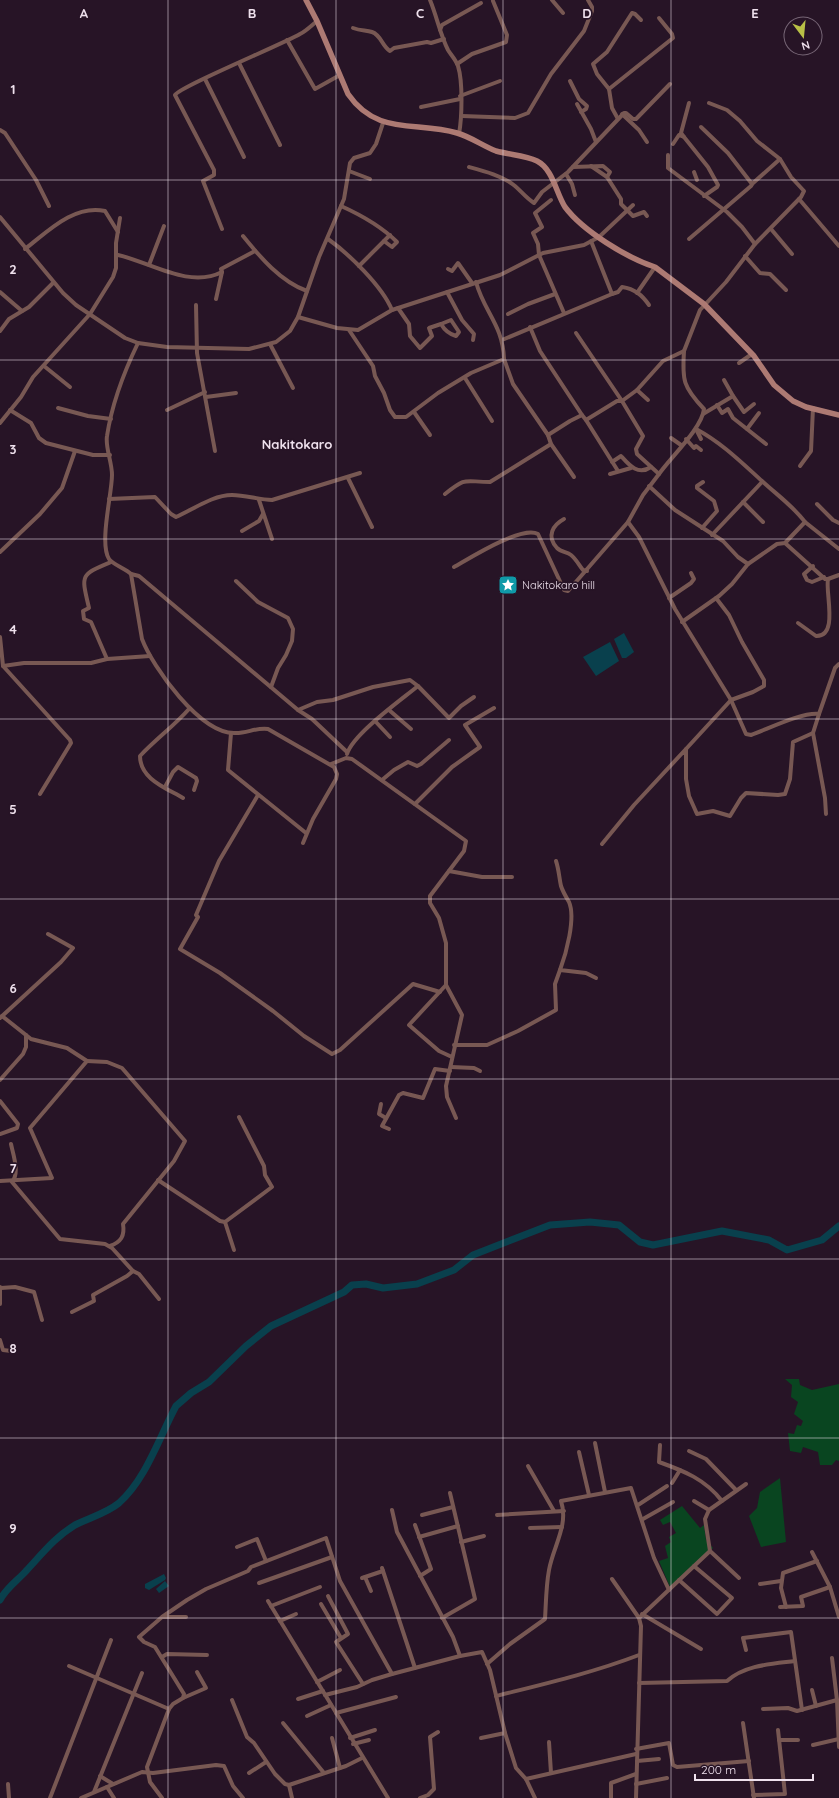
<svg xmlns="http://www.w3.org/2000/svg" width="839" height="1798" font-family="Quicksand,sans-serif">
<rect width="100%" height="100%" fill="#271426"/>
<g fill="#094520">
<path d="M785,1379H799L800,1385L812,1390L839,1384V1461L836,1460L832,1465H820L818,1452L803,1447L801,1453L790,1451L788,1433L794,1434L797,1425L801,1426L803,1421L794,1414L798,1402L791,1397L792,1385Z"/>
<path d="M780,1478L786,1542L761,1547L749,1516L757,1508L760,1492Z"/>
<path d="M682,1506L700,1528L704,1525L706,1540L713,1548L670,1587L659,1561L668,1558L665,1546L671,1542L669,1537L676,1533L670,1522L663,1525L660,1520Z"/>
</g>
<g fill="#09404d">
<path d="M624,633L634,652L626,658H622L614,639Z"/>
<path d="M610,642L619,661L596,676L583,657Z"/>
<path d="M164,1574L166,1578L165,1580L149,1590L145,1588V1584Z"/>
<path d="M165,1581L169,1586L159,1593L156,1589Z"/>
</g>
<g fill="none" stroke-linecap="round" stroke-linejoin="round">
<path stroke="#09404d" stroke-width="7" d="M0,1600C6,1588 17,1581 26,1571C42,1554 55,1537 75,1525C89,1518 107,1513 119,1503C146,1479 159,1438 176,1406L191,1393L209,1382L246,1346L271,1326L344,1292L352,1285L366,1284L383,1288L417,1284L454,1270L473,1255L550,1225L590,1222L619,1225L640,1242L653,1245L722,1231L769,1240L787,1250L822,1240L839,1226"/>
<g stroke="#785853" stroke-width="4">
<path d="M430,0C437,17 440,34 448,50C451,55 456,60 458,66C463,82 462,117 459,134"/>
<path d="M552,0L563,13"/>
<path d="M353,28C361,31 366,30 372,32C381,35 382,46 390,51L394,48L427,42L431,43L444,39"/>
<path d="M440,30L442,25L481,3"/>
<path d="M287,40L315,89L340,75"/>
<path d="M239,63L280,145"/>
<path d="M457,64L472,54L506,42L507,35L493,1"/>
<path d="M205,79L244,157"/>
<path d="M570,81L579,99L587,106L586,109L581,112"/>
<path d="M609,89L597,74L593,64L607,52L632,13L635,14L641,20"/>
<path d="M460,96L500,81"/>
<path d="M577,104L591,129L596,142"/>
<path d="M421,107L460,99"/>
<path d="M622,114L639,130L647,142"/>
<path d="M462,116L515,118L528,113L551,74L584,31L592,11V7L588,0"/>
<path d="M618,119L612,108L609,89L673,38L672,34L659,18"/>
<path d="M0,130L5,133L36,180L49,206"/>
<path d="M684,137L708,167L718,185L717,187L704,196"/>
<path d="M673,144L679,135L684,137L681,133L689,103"/>
<path d="M668,155V168L727,212L742,227L755,244"/>
<path d="M591,166L607,177L621,199V204L633,216L644,212L647,216"/>
<path d="M469,167C484,171 503,176 515,186C522,192 526,198 534,203L542,192L568,172L624,113H626L633,119H636L670,84"/>
<path d="M573,167L603,166L610,172L607,177"/>
<path d="M349,171L370,179"/>
<path d="M694,172L697,180"/>
<path d="M566,174L572,184L575,195"/>
<path d="M752,184L780,159"/>
<path d="M799,199L839,246"/>
<path d="M551,200L535,213L542,227L533,233L538,244L539,255L564,313"/>
<path d="M341,206C361,215 382,227 397,242L392,247L384,241"/>
<path d="M0,217L63,293L76,305L125,338L138,343L167,347L249,349L276,342L290,331L298,317L319,257L344,199L350,163L354,158L370,153L376,144L383,123"/>
<path d="M222,229L203,181L214,175V170L175,95C179,87 283,44 300,34C306,31 312,25 317,21"/>
<path d="M771,229L792,254"/>
<path d="M243,236C260,257 281,282 307,291"/>
<path d="M328,239C349,254 382,286 392,310"/>
<path d="M689,239L751,186L752,184L728,153L701,127"/>
<path d="M25,249C47,232 74,204 105,211L118,232"/>
<path d="M118,255C150,262 189,289 222,272"/>
<path d="M745,256L760,273L770,274L786,290"/>
<path d="M149,265L164,226"/>
<path d="M359,266L390,235"/>
<path d="M448,269L452,271L458,263L472,283"/>
<path d="M0,292L22,311"/>
<path d="M447,292L462,320L474,334L473,340"/>
<path d="M637,293L655,267"/>
<path d="M612,294L618,292L622,287C635,289 642,295 649,305"/>
<path d="M216,299L222,272L221,269L255,251"/>
<path d="M196,305L197,353L215,451"/>
<path d="M398,308L409,324L410,336L420,348L432,336L429,328L441,324C445,331 449,334 456,336L459,332L451,320L441,324"/>
<path d="M508,314L528,304L555,294"/>
<path d="M298,317L337,328L358,330L392,310L500,275L543,253L584,245L599,237L633,205"/>
<path d="M530,327L540,351L582,415"/>
<path d="M349,330L373,366L375,376L384,393L390,410L395,417H406L438,393L471,373L504,359C503,325 484,312 476,282"/>
<path d="M0,331L9,319L29,307L53,283"/>
<path d="M576,333L622,401"/>
<path d="M502,340L612,294L591,241"/>
<path d="M138,343C124,372 112,403 107,436C105,447 112,462 112,475C112,494 99,543 109,559C112,564 126,569 131,574L142,639C153,668 200,733 234,733C246,734 256,727 268,729L334,767L337,774L336,779L313,819L303,843"/>
<path d="M270,344L293,388"/>
<path d="M504,359L513,384L548,435L570,421L582,415L586,420L617,401H622"/>
<path d="M739,363L752,354"/>
<path d="M44,366L70,387"/>
<path d="M465,378L492,421"/>
<path d="M637,390L648,400"/>
<path d="M733,396L744,412L754,404"/>
<path d="M206,397L236,393"/>
<path d="M717,405L722,413L728,409L733,418L766,444"/>
<path d="M58,408L88,416L111,419"/>
<path d="M10,410L31,423L39,438L46,443L93,455H110"/>
<path d="M167,410L205,392"/>
<path d="M414,412L430,435"/>
<path d="M703,414L733,396L724,380"/>
<path d="M586,420L618,471"/>
<path d="M0,423L21,397L33,377L90,314L113,277L116,268V243L120,218"/>
<path d="M696,429L701,439"/>
<path d="M747,429L759,413"/>
<path d="M548,435L551,444L574,477"/>
<path d="M671,438L681,445"/>
<path d="M686,439L694,448L696,446L701,450"/>
<path d="M612,462L621,456C629,465 638,476 651,467"/>
<path d="M800,466L811,451L813,408"/>
<path d="M610,474L631,468"/>
<path d="M659,474C671,457 702,428 704,409C683,387 682,380 684,351"/>
<path d="M348,478L372,527"/>
<path d="M649,486L675,510L723,541L738,557L748,564"/>
<path d="M445,494C468,476 464,482 490,482L551,444"/>
<path d="M109,499L155,497L171,514L176,517C194,509 213,495 232,495C246,495 259,500 272,500L360,473"/>
<path d="M259,500L272,539"/>
<path d="M743,502L763,522"/>
<path d="M817,504L833,520L839,523"/>
<path d="M564,519C553,525 546,536 557,548C561,552 567,552 571,555C576,559 579,565 583,570L587,571"/>
<path d="M628,522L639,537L675,609L731,700L746,734L751,735C768,729 802,712 819,714L835,668L839,664"/>
<path d="M805,522L839,549"/>
<path d="M702,528L717,511L714,501L697,488V486L703,482"/>
<path d="M242,531L259,521L263,514"/>
<path d="M712,535L762,482"/>
<path d="M785,543L825,579H828L839,575"/>
<path d="M0,552L40,514L62,488L75,451"/>
<path d="M813,566L804,574L807,580L812,582L824,577"/>
<path d="M454,567C470,558 522,525 538,534L564,590L568,591L628,522L643,495L659,474L637,454L636,449L643,436L622,401L637,390L663,361L684,351L700,310L726,282L755,244L801,197L804,191L791,177L780,159L757,141L740,121L727,110L709,103"/>
<path d="M131,574L139,576L298,710L312,719L347,752"/>
<path d="M236,581L258,602L288,618L293,629L292,641L286,655L278,668L271,687"/>
<path d="M669,598L691,583L694,579L691,573"/>
<path d="M682,622L719,596L732,584L748,564L777,544L785,543L805,522C792,505 777,495 762,481C741,462 722,443 696,429"/>
<path d="M798,623L816,636C839,637 825,592 828,579"/>
<path d="M0,637L3,666L70,740L71,743L40,794"/>
<path d="M107,659L91,622L84,619L83,611L89,608C81,574 80,575 111,562"/>
<path d="M3,666L24,663H91L107,659L150,656"/>
<path d="M298,710L317,702L333,700L373,687L410,680L418,686L449,718L461,706L474,697"/>
<path d="M389,710L411,729"/>
<path d="M819,714L813,733L825,798L826,814"/>
<path d="M375,721L390,737"/>
<path d="M231,733L228,770L306,833"/>
<path d="M686,749L731,700L753,692L764,686V680L742,642L729,615L716,598"/>
<path d="M347,754C353,734 401,700 418,686"/>
<path d="M331,764L346,758L352,759L466,841L464,851L430,896V903L439,918L446,943V985L462,1015L446,1086L447,1097L456,1118"/>
<path d="M382,780L394,770L408,762L417,766L421,764L449,740"/>
<path d="M165,787L173,772L178,767L196,778L197,781L194,790"/>
<path d="M258,795L219,861L196,915L198,917L180,949L220,973L273,1011L304,1036L332,1054L340,1050L413,984L440,992"/>
<path d="M183,798C166,788 140,779 140,756C156,739 174,726 189,709"/>
<path d="M415,804L452,767L480,747L465,725L494,708"/>
<path d="M602,844L634,805L686,749V779L689,796L697,814L713,811L730,816L741,798L746,793L778,795L785,794L790,779L793,742L813,733"/>
<path d="M556,861C559,870 559,877 561,886C563,892 566,897 569,902C576,918 566,954 560,970L586,973L596,978"/>
<path d="M449,871L482,877H512"/>
<path d="M446,985L409,1025L439,1051L452,1057"/>
<path d="M0,1018L61,962L73,948L48,934"/>
<path d="M454,1045H487L518,1031L556,1010L555,984L560,970"/>
<path d="M87,1061L107,1062L122,1068L185,1141L174,1161L123,1224C125,1236 121,1242 110,1246"/>
<path d="M451,1067L474,1068L480,1071"/>
<path d="M0,1080L23,1054L26,1047V1035"/>
<path d="M0,1101L18,1124L17,1128L0,1134"/>
<path d="M381,1104L379,1114L386,1118"/>
<path d="M389,1129L382,1126L399,1095L403,1093L423,1098L435,1069L450,1071"/>
<path d="M11,1144C13,1154 20,1173 12,1182L60,1239L105,1244L112,1248L133,1271L139,1274L159,1299"/>
<path d="M158,1180L220,1221L225,1222L272,1187L265,1175L264,1166L239,1117"/>
<path d="M0,1181L52,1178L30,1128L87,1061L67,1048L31,1039L2,1016"/>
<path d="M225,1222L234,1250"/>
<path d="M1,1288L15,1287L34,1292L42,1320"/>
<path d="M0,1304V1287"/>
<path d="M72,1312L94,1301L93,1295L127,1276L133,1271"/>
<path d="M0,1340L3,1350L11,1351"/>
<path d="M595,1443L605,1492"/>
<path d="M660,1445L659,1462C684,1471 705,1479 722,1501"/>
<path d="M689,1451L706,1459L736,1490"/>
<path d="M579,1452L589,1495"/>
<path d="M528,1466L554,1511"/>
<path d="M672,1483L680,1470"/>
<path d="M694,1501L709,1510"/>
<path d="M638,1505L667,1486"/>
<path d="M392,1510L397,1532L453,1637L460,1656"/>
<path d="M422,1515L453,1507"/>
<path d="M497,1515L564,1511"/>
<path d="M643,1519L673,1502"/>
<path d="M415,1525L431,1569L420,1576"/>
<path d="M530,1528L562,1527"/>
<path d="M419,1537L458,1526"/>
<path d="M461,1542L484,1536"/>
<path d="M237,1547L257,1539L266,1561"/>
<path d="M812,1552L830,1587L839,1617"/>
<path d="M382,1568L415,1668"/>
<path d="M365,1577L371,1591"/>
<path d="M362,1578L383,1571"/>
<path d="M739,1578L710,1551L705,1519L709,1510L746,1484"/>
<path d="M612,1579L639,1618L641,1626L636,1798"/>
<path d="M679,1580L717,1614L732,1598L694,1566"/>
<path d="M259,1583L332,1557"/>
<path d="M760,1584L781,1581"/>
<path d="M328,1596L348,1634L336,1642L363,1684"/>
<path d="M268,1601L388,1798"/>
<path d="M321,1604L341,1638"/>
<path d="M271,1606L320,1587"/>
<path d="M780,1607L803,1606L801,1597L830,1587"/>
<path d="M786,1607L781,1588L783,1573L817,1561"/>
<path d="M642,1614L701,1649"/>
<path d="M163,1617H186"/>
<path d="M442,1618L475,1599L450,1493"/>
<path d="M639,1618L710,1551"/>
<path d="M280,1621L296,1614"/>
<path d="M746,1650L743,1638L791,1632L802,1710"/>
<path d="M162,1657L167,1654L207,1655"/>
<path d="M832,1658L837,1700L839,1747"/>
<path d="M487,1664L510,1644L545,1619C546,1603 546,1586 549,1570C553,1547 569,1525 561,1501L631,1488L654,1558L669,1590"/>
<path d="M69,1666L169,1709"/>
<path d="M317,1682L340,1670"/>
<path d="M639,1683L727,1681C745,1665 771,1664 795,1661"/>
<path d="M812,1690L816,1706"/>
<path d="M325,1695L357,1687L372,1680L392,1674L460,1656L482,1652L490,1670L505,1733L516,1768L526,1779L535,1798"/>
<path d="M496,1696C544,1684 592,1673 639,1655"/>
<path d="M183,1698L206,1688L197,1672"/>
<path d="M298,1699L323,1691"/>
<path d="M232,1700L247,1737L254,1743L275,1774L285,1784L289,1785L346,1766L362,1758"/>
<path d="M763,1709L788,1708L797,1711L837,1700"/>
<path d="M336,1713L396,1697"/>
<path d="M307,1716L331,1705"/>
<path d="M283,1723L324,1773"/>
<path d="M743,1723L754,1798"/>
<path d="M332,1738L340,1768"/>
<path d="M350,1738L375,1730"/>
<path d="M481,1738L505,1733"/>
<path d="M779,1740H798"/>
<path d="M549,1742L551,1773"/>
<path d="M353,1744L369,1740"/>
<path d="M813,1745L839,1739"/>
<path d="M636,1749L669,1743L673,1765L677,1767L749,1761"/>
<path d="M637,1761L659,1759"/>
<path d="M249,1773L266,1762"/>
<path d="M100,1776L113,1784"/>
<path d="M526,1779L636,1754"/>
<path d="M8,1784L9,1798"/>
<path d="M636,1784L667,1778"/>
<path d="M289,1785L292,1798"/>
<path d="M107,1787L114,1798"/>
<path d="M94,1792L142,1673"/>
<path d="M753,1795L785,1794L778,1730"/>
<path d="M50,1798L111,1640"/>
<path d="M81,1798L142,1772L153,1773L216,1765L224,1766L233,1786L243,1798"/>
<path d="M162,1798L150,1782L147,1767L169,1709L173,1704L183,1698L184,1694L155,1647L144,1642L139,1637L162,1617L187,1600L206,1589L248,1571L251,1567L326,1538L340,1581L392,1674"/>
<path d="M420,1798L428,1795L434,1789L430,1737L438,1732"/>
<path d="M611,1798V1783L636,1774"/>
</g>
<path stroke="#ad7a73" stroke-width="5.5" d="M306,0L317,21L348,94C377,136 415,121 457,133C471,137 483,146 496,151C510,155 525,155 537,161C553,169 556,193 565,207C583,231 627,258 655,267L704,304L754,356L774,385L793,401L806,407L839,415"/>
</g>
<path fill="none" stroke="#efe1ed" stroke-width="1" stroke-opacity="0.55" d="M168,0V1798M336,0V1798M503,0V1798M671,0V1798M0,180H839M0,360H839M0,539H839M0,719H839M0,899H839M0,1079H839M0,1259H839M0,1438H839M0,1618H839"/>
<defs>
<g id="sight-square" transform="scale(1)"><rect x="-9" y="-9" width="18" height="18" rx="4" fill="#0f9aa8" stroke="#271426"/><path d="M0-6L1.8-2.2L6-1.7L2.9 1.2L3.7 5.4L0 3.3L-3.7 5.4L-2.9 1.2L-6-1.7L-1.8-2.2Z" fill="#fff"/></g>
</defs>
<g fill-rule="evenodd">
<use href="#sight-square" x="508" y="585"/>
</g>
<g text-anchor="middle" dominant-baseline="central" stroke-width="3.5" stroke-linejoin="round" paint-order="stroke">
<g font-size="11" fill="#efe1ed" stroke="#271426" text-anchor="start">
<text x="522" y="585">Nakitokaro hill</text>
</g>
<g font-size="13" font-weight="bold" fill="#efe1ed" stroke="#271426">
<text x="297" y="444">Nakitokaro</text>
</g>
</g>
<g font-size="13" text-anchor="middle" font-weight="bold" fill="#efe1ed" stroke="#271426" stroke-width="3.5" stroke-linejoin="round" paint-order="stroke">
<text x="84" y="18">A</text>
<text x="252" y="18">B</text>
<text x="420" y="18">C</text>
<text x="587" y="18">D</text>
<text x="755" y="18">E</text>
<text x="13" y="94">1</text>
<text x="13" y="274">2</text>
<text x="13" y="454">3</text>
<text x="13" y="634">4</text>
<text x="13" y="814">5</text>
<text x="13" y="993">6</text>
<text x="13" y="1173">7</text>
<text x="13" y="1353">8</text>
<text x="13" y="1533">9</text>
</g>
<g transform="translate(803 36) rotate(164)"><circle r="19" fill="#271426" stroke="#776676"/>
<path d="M0-3L7 15L0 10L-7 15Z" fill="#b9c046"/>
<text y="-6" font-size="11" font-weight="bold" text-anchor="middle" fill="#efe1ed">N</text>
</g>
<path d="M695 1774v6h118v-6" fill="none" stroke="#efe1ed" stroke-width="2"/>
<text x="701" y="1774" font-size="12" fill="#efe1ed" stroke="#271426" stroke-width="3" paint-order="stroke">200 m</text>
</svg>
